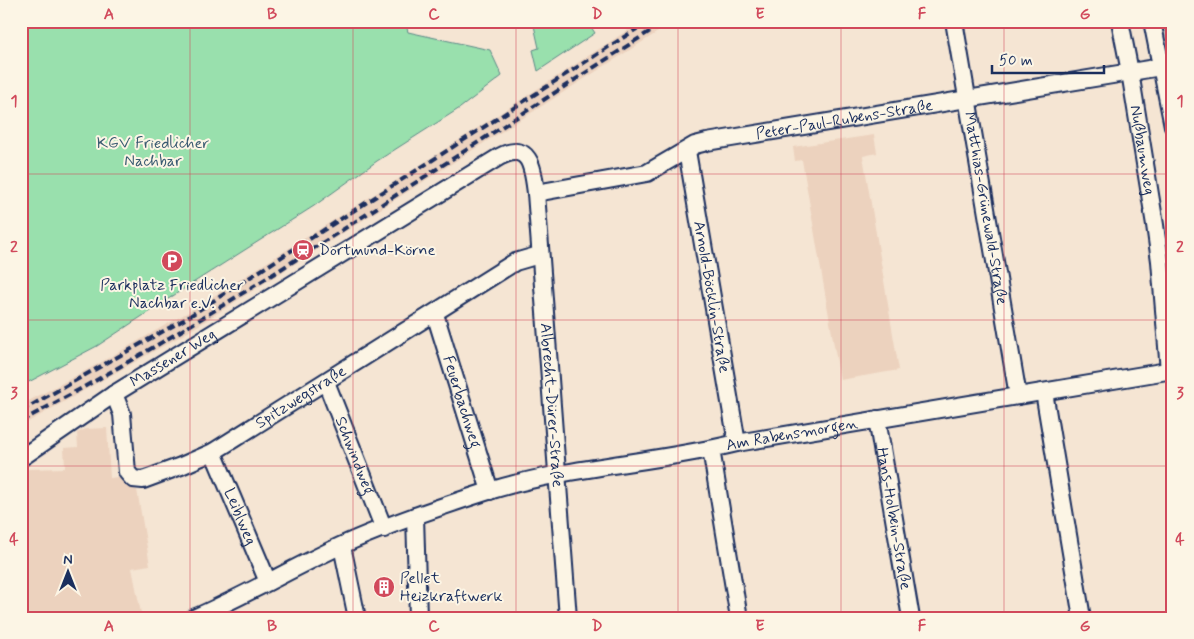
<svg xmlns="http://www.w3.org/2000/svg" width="1194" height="639" font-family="Mynerve,sans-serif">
<rect width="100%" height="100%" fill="#f5e5d3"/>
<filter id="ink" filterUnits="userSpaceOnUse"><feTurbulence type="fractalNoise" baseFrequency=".02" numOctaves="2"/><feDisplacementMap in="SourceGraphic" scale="10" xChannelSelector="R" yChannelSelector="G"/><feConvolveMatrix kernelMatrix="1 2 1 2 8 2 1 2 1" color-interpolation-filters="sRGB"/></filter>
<g filter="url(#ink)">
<g fill="#ecd2be">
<path d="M642,21H675L188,332L21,426V405L96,365L190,311L419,166Z"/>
<path d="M874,135L877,153L863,156L899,370L840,380L802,160L795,161L793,147Z"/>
<path d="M107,428L110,478L118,477L127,487L137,490L150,565L132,568L142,618H21V472L29,469L65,468L64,448L78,447L77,433L86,429Z"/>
</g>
<g fill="#99e0ad" stroke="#5a8886">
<path d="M21,21H405L408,32L490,50L502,76L460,108L377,161L314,206L188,286L97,346L21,386Z"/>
<path d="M533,21H587L595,33L538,71L533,50L539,48Z"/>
<path d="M1162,21H1173V76Z"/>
</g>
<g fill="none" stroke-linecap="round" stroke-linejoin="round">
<path stroke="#c9c1bc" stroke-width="24" stroke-dasharray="24 12" stroke-linecap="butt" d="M1165,21L1173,56"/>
<g stroke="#1b2f5e" stroke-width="20">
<g id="minor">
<path id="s1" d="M954,21L1018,396"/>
<path id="s2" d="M1120,21L1130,72L1155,225L1160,261L1169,371"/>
<path d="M1152,21L1173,126"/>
<path id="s3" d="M687,151L737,443"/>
<path id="s4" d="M536,193L647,173L695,145L707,142L1161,67"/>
<path id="s5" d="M435,314L490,491"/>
<path id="s6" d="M326,382L384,529"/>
<path d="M1044,392L1082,618"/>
<path id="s7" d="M114,394L122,414L127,472L133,479L143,480L181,466L213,452L515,262L539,255"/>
<path id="s8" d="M877,419L911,618"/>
<path d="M711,449L739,618"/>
<path id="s9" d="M213,452L268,582"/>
<path id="s10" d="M21,458L114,394L499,157C531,140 533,170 536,193L568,618"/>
<path d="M415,516L418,618"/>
<path d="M342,546L357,618"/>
<path id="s11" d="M194,618C244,596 291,569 340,546C388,524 439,507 489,491C570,466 655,463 737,443L1173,370"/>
</g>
</g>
<use href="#minor" stroke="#fcf5e5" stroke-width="16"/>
<g stroke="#1b2f5e" stroke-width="4" stroke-dasharray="8 4" stroke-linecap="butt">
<path d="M21,411L185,319L649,21"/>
<path d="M21,421C149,354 270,277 390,199C482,140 574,80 666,21"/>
</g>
</g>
</g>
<path fill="none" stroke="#d1495b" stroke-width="1" stroke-opacity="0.55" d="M190,21V618M353,21V618M516,21V618M678,21V618M841,21V618M1004,21V618M21,174H1173M21,320H1173M21,466H1173"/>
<defs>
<g id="station-disc" transform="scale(1.125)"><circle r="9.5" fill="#d1495b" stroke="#fcf5e5"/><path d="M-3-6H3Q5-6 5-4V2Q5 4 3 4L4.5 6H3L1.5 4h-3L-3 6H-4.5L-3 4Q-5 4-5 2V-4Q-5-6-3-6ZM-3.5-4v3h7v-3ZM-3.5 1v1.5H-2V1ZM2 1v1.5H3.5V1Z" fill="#fff"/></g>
<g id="parking-disc" transform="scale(1.125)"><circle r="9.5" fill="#d1495b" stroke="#fcf5e5"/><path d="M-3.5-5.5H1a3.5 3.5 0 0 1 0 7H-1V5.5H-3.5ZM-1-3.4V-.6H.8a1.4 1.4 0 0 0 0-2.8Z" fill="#fff"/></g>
<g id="building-disc" transform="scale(1.125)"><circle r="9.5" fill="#d1495b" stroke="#fcf5e5"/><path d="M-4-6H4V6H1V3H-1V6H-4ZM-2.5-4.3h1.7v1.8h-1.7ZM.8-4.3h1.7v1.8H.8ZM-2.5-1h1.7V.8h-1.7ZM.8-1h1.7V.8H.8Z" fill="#fff"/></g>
</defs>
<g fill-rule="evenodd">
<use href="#station-disc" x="303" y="250"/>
<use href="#parking-disc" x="172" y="261"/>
<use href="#building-disc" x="384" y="587"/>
</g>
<g text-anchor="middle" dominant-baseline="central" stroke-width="4" stroke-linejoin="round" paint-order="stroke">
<g font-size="16" fill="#1b2f5e" stroke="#fcf5e5">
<text stroke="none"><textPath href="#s4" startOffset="320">Peter-Paul-Rubens-Straße</textPath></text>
<text stroke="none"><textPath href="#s2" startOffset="131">Nußbaumweg</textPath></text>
<text stroke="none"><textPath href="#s1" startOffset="190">Matthias-Grünewald-Straße</textPath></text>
<text stroke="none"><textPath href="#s3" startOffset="148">Arnold-Böcklin-Straße</textPath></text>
<text stroke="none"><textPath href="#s10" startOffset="182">Massener Weg</textPath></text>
<text stroke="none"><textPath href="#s7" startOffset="278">Spitzwegstraße</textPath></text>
<text stroke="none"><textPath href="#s5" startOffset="92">Feuerbachweg</textPath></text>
<text stroke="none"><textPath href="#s10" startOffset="845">Albrecht-Dürer-Straße</textPath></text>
<text stroke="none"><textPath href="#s11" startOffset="630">Am Rabensmorgen</textPath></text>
<text stroke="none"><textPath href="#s6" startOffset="79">Schwindweg</textPath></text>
<text stroke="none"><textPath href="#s9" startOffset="70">Leiblweg</textPath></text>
<text stroke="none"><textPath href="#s8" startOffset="101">Hans-Holbein-Straße</textPath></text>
</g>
<g font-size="16" fill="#3a5b72" stroke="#fcf5e5">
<text x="153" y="143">KGV Friedlicher<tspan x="153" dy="18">Nachbar</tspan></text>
</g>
<g font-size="16" fill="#1b2f5e" stroke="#fcf5e5" text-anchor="start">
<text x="319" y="250">Dortmund-Körne</text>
<text x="172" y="285" text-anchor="middle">Parkplatz Friedlicher<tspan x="172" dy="18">Nachbar e.V.</tspan></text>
<text x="400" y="578">Pellet<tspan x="400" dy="18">Heizkraftwerk</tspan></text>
</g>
</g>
<rect width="1194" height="639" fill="none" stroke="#fcf5e5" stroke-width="55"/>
<g transform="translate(68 572)" stroke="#fcf5e5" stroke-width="4" paint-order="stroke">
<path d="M0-4L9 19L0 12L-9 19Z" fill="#1b2f5e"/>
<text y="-8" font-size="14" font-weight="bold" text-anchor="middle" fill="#1b2f5e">N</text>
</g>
<path d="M992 65v8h112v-8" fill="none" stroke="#1b2f5e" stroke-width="2.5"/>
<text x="999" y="65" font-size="15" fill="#1b2f5e" stroke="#fcf5e5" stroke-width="4" paint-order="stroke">50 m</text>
<rect x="28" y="28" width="1138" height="584" fill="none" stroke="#d1495b" stroke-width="2"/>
<g font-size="16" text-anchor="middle" font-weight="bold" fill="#d1495b">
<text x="109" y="19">A</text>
<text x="272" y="19">B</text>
<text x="434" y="19">C</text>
<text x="597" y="19">D</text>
<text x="760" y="19">E</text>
<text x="922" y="19">F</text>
<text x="1085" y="19">G</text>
<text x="14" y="106">1</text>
<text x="1180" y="106">1</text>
<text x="14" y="252">2</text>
<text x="1180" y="252">2</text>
<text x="14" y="398">3</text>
<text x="1180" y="398">3</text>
<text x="14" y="544">4</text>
<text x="1180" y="544">4</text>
<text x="109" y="631">A</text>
<text x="272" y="631">B</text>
<text x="434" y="631">C</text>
<text x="597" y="631">D</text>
<text x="760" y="631">E</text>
<text x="922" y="631">F</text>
<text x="1085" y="631">G</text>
</g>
</svg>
